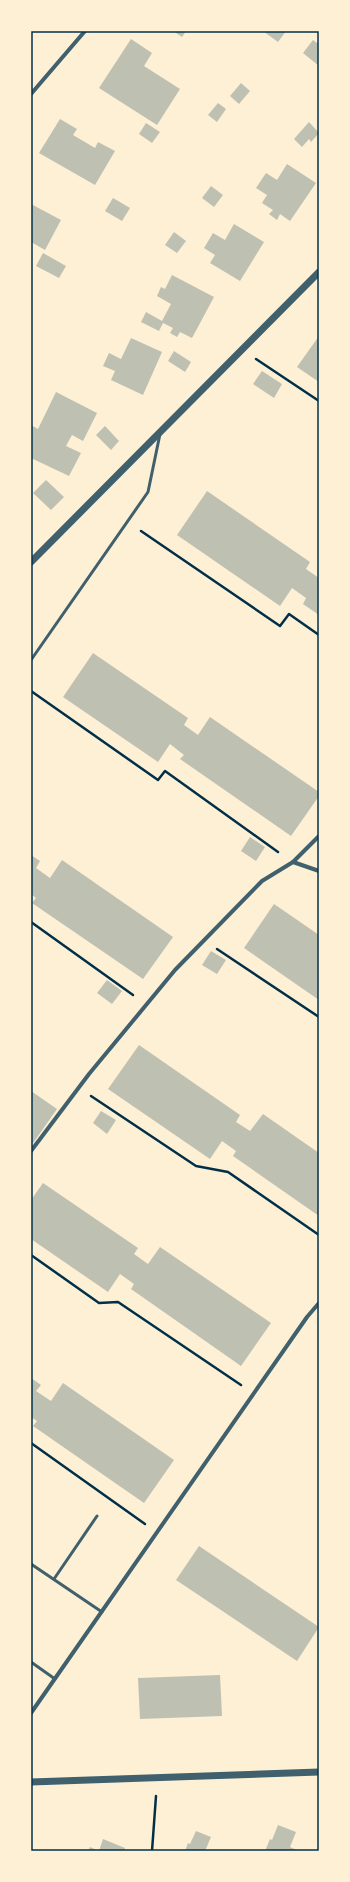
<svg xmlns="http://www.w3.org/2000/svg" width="350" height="1882" font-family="Commissioner,sans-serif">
<rect width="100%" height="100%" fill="#fdf0d5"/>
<g fill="#bec0b2">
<path d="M173,31H186L182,37Z"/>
<path d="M263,31H286L278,42Z"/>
<path d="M131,39L152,53L144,66L180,89L157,125L99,88Z"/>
<path d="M313,40L317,43L319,41V66L303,53Z"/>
<path d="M241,83L250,91L239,104L230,96Z"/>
<path d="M218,103L226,109L217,122L208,115Z"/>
<path d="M60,119L77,129L73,135L95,148L98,142L115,151L95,185L39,153Z"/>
<path d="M309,122L319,133L311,142L309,139L302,147L294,139Z"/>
<path d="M146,123L160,132L152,143L139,134Z"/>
<path d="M287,164L316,183L290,221L280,214L277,220L269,214L273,210L262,203L267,195L256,188L266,173L277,180Z"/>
<path d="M211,186L223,195L214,207L202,198Z"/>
<path d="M113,198L130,208L122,221L105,211Z"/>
<path d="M31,204L61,220L45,250L31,242Z"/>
<path d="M234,224L264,242L240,281L210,263L215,255L204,248L213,233L225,240Z"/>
<path d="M174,232L186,241L177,253L165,245Z"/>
<path d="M43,253L66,266L59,278L36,266Z"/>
<path d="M172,275L214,297L192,338L180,332L177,337L170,333L173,328L163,323L159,331L141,322L146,312L162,321L171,304L157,296L161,287L165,289Z"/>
<path d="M319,336V382L297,367Z"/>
<path d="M131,338L162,352L143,395L111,380L115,371L103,366L109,353L121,359Z"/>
<path d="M174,351L191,362L185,372L168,361Z"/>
<path d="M262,371L282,384L274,398L253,384Z"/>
<path d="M56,392L97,413L83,441L72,435L66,446L81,453L69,476L31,458V425L38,429Z"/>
<path d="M105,426L119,441L111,450L96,435Z"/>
<path d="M46,480L64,497L51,510L33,493Z"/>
<path d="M207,491L310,562L306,569L319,578V615L303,604L306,598L292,588L280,606L177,535Z"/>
<path d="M93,653L188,718L184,725L198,735L210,717L319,792V796L291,836L180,759L184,755L170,744L158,762L63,697Z"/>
<path d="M250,837L265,847L256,861L241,851Z"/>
<path d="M31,855L40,861L36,868L50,878L62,860L173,937L143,979L32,903L36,898L31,894Z"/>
<path d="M274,904L319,935V1000L244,948Z"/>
<path d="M211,951L226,960L217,974L202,965Z"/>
<path d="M107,980L122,991L112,1004L97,993Z"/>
<path d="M139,1045L240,1115L236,1122L250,1131L263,1114L319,1153V1216L233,1156L236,1151L222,1141L210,1159L108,1089Z"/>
<path d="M31,1091L57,1109L31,1146Z"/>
<path d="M101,1111L116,1120L107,1134L93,1123Z"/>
<path d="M43,1183L138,1248L134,1254L148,1264L160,1247L271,1323L241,1366L131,1289L134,1284L120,1274L108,1292L31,1239V1200Z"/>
<path d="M31,1378L41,1385L36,1391L51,1401L63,1383L174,1460L144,1503L33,1426L37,1421L31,1417Z"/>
<path d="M199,1546L319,1627L297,1661L176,1580Z"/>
<path d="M220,1675L222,1716L140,1719L138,1678Z"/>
<path d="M278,1825L296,1832L290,1847L299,1851H265L270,1839L272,1840Z"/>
<path d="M196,1831L211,1837L205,1851H185L188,1843L190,1844Z"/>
<path d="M103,1839L125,1848L124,1851H88L90,1847L99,1851Z"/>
</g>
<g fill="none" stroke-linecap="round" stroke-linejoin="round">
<g stroke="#003049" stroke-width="2.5">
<path d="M256,359L319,401"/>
<path d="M141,531L280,626L289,614L319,635"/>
<path d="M31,691L158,780L165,771L278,852"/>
<path d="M31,922L133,995"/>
<path d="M217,949L319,1017"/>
<path d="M91,1096L196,1166L228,1172L319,1235"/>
<path d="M31,1255L99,1303L118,1302L241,1385"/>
<path d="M31,1443L145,1524"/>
<path d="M152,1851L156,1796"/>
</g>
<g stroke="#3f606c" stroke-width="3">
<path d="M31,660L148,492L160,434"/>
<path d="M31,1564L102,1612"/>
<path d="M54,1579L97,1516"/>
<path d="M31,1662L55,1679"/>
</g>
<g stroke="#3f606c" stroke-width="4">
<path d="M31,94L85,31"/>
<path d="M293,862L319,871"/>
<path d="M31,1151L89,1074L175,970L262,881L293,862L319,836"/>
<path d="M31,1713L307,1317L319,1303"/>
</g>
<g stroke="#3f606c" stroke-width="7">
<path d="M31,562L319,272"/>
<path d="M31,1782L319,1772"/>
</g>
</g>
<rect width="350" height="1882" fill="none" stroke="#fdf0d5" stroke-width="64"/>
<rect x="32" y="32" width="286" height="1818" fill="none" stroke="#003049" stroke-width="1.5"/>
</svg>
